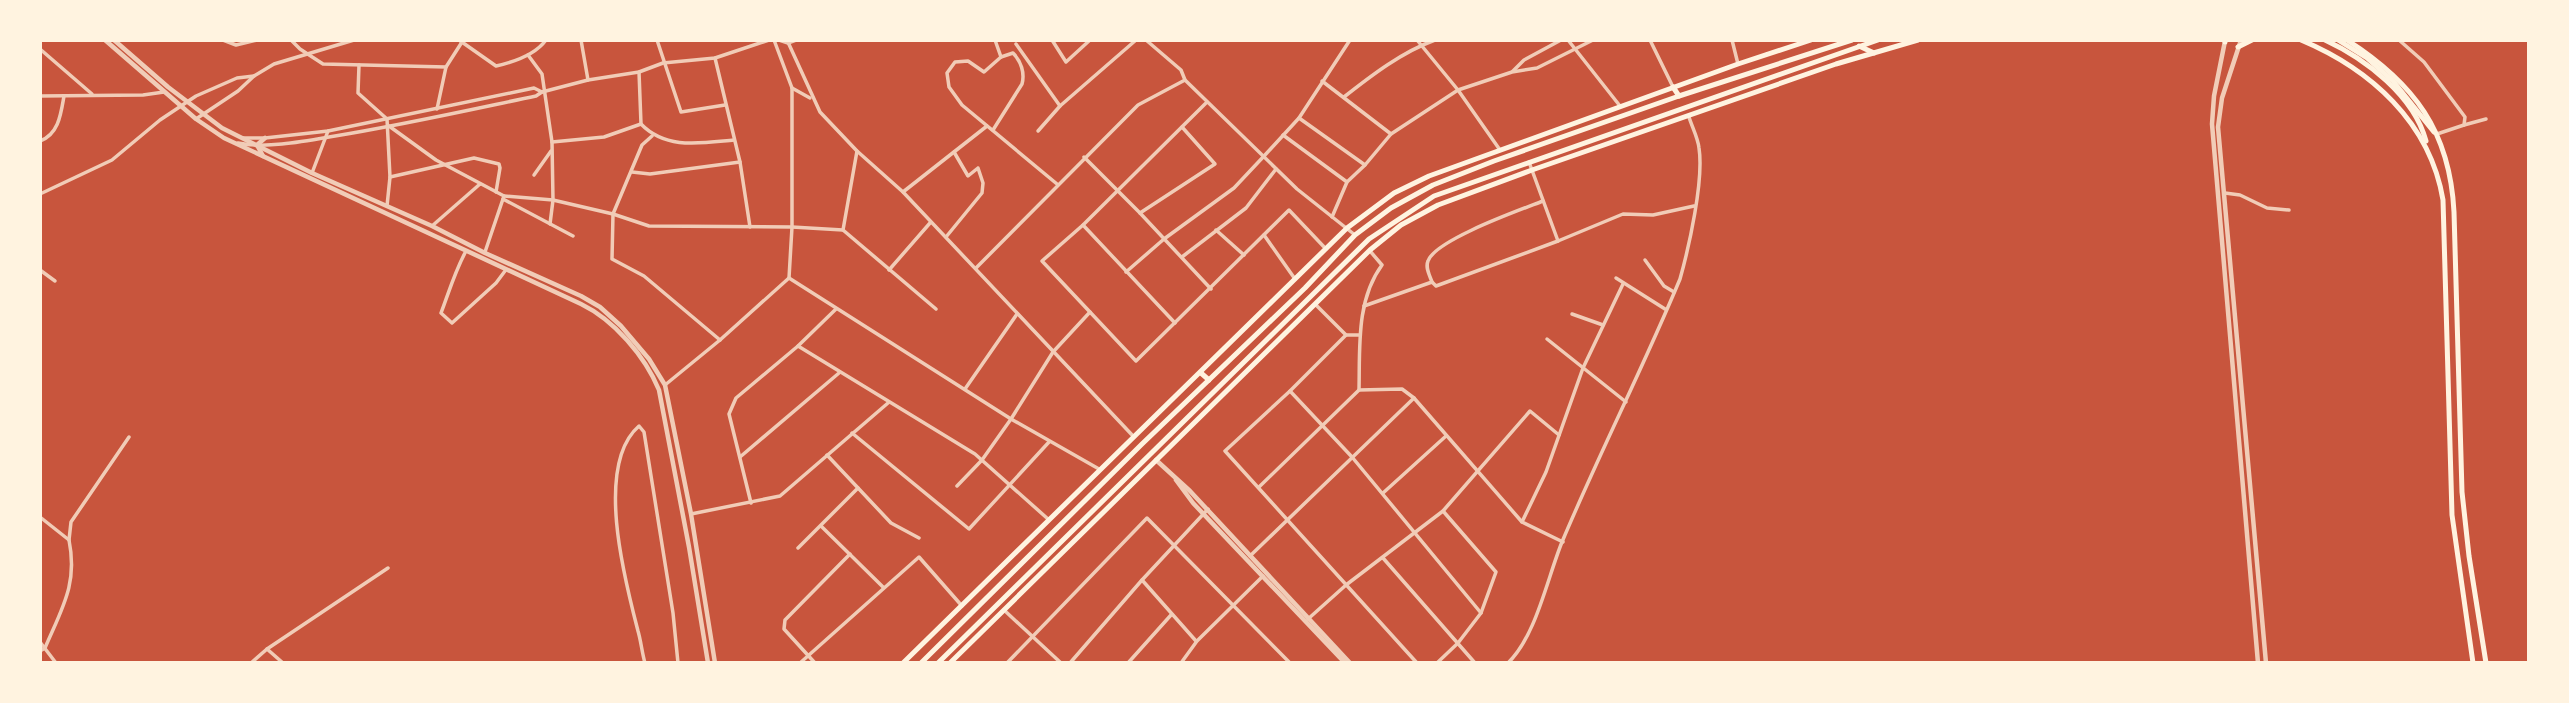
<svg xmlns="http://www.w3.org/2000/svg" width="2569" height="703" font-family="Overpass,sans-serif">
<rect width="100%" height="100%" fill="#c8553d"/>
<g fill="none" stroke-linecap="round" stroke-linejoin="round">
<g stroke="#f1ccb7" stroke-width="3.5">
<path d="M223,40L236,45L257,40"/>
<path d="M291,40L300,49L323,64L446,67L437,109"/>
<path d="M459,40L496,66C514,62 535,55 546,40"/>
<path d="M581,40L588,80"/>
<path d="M657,40L681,112L725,105"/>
<path d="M779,40L788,43L796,40"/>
<path d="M787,40L820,112L857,151L903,192L1134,437"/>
<path d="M995,40L1001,57L984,72L968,61L955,62L947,73L949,87L962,105L1057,184"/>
<path d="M1052,40L1066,62L1090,40"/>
<path d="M1146,40L1181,70L1185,80L1297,189L1355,235"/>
<path d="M1417,40L1458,90L1500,150"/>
<path d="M1568,40L1620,106"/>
<path d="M1650,40L1673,87"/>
<path d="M1732,40L1738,64"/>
<path d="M2399,40L2424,62L2465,117L2464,125L2437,134"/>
<path d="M1016,44L1060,106"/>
<path d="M40,49L92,94"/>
<path d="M528,55L542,74L552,142L553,200L550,224"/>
<path d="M715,58L740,162L750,227"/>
<path d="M359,65L358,93L387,119L390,177L387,206"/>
<path d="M446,67L462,42"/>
<path d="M1513,71L1524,60L1561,40"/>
<path d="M639,72L641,124C666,150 701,143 734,140"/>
<path d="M1322,81L1391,134"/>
<path d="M792,88L810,98"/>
<path d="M542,92L588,80L639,72L663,63L715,58L769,40"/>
<path d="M40,96L143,95L164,92"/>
<path d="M1344,97C1372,75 1402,52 1435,40"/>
<path d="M1207,102L1083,225L1042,261L1136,361L1289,210L1326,249"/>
<path d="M1299,118L1365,165L1391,134L1458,90L1512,72L1537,68L1593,40"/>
<path d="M196,119L238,91L254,76L274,64L354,40"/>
<path d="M2464,125L2486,119"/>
<path d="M389,126L436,160L504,196L485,252"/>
<path d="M993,130L1022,84C1025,73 1021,61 1013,53L1001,57"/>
<path d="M1038,131L1060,106L1136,40"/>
<path d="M1283,135L1347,182"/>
<path d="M652,136L642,145L613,214L612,259L644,276L720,340"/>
<path d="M40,141C59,134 61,113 64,96"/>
<path d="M552,142L604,137L641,124"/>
<path d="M238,143C266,149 306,141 335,136C402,125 469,110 536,96L542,92L534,88L328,131L265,138H243"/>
<path d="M1084,157L1140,213L1211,289"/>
<path d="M1529,162L1558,241"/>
<path d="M632,172L650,174L740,162"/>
<path d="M312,173L328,131"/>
<path d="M534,175L551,151"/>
<path d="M390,177L474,158L499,164L500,168L496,192"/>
<path d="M903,192L987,126"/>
<path d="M2225,193L2240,195L2267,208L2289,210"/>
<path d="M40,194L112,160L160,120L196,96L237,78L254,76"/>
<path d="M504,196L553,200L613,214L649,226L792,227L843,230L936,309"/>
<path d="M503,199L573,236"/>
<path d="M1140,213L1215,164L1182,127"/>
<path d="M1332,217L1347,182L1365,165"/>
<path d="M1083,225L1175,323"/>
<path d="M432,226L480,184"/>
<path d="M843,230L857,151"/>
<path d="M1216,230L1244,255"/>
<path d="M1264,235L1295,279"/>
<path d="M946,237L982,193L983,183L978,168L968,176L954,152"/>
<path d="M466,251C455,271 449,292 441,313L452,323L496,283L505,271"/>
<path d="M1182,257L1246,208L1276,169"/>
<path d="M1645,260L1664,286L1674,292"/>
<path d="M976,268L1138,105L1185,80"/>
<path d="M40,270L55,281"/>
<path d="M889,270L930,223"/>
<path d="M1126,272L1164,239L1234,188L1265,155L1299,118L1350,40"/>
<path d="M789,278L1011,419L1099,469"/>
<path d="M1616,278L1665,309"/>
<path d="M1432,282C1430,276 1425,268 1428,261C1435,240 1520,210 1543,201"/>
<path d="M1316,305L1346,335H1360"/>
<path d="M1364,306L1432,282L1436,286L1558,241L1623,214L1653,215L1694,206"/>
<path d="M1572,314L1603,325"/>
<path d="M1346,335L1290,391L1225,451L1417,663"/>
<path d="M1547,339L1626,402"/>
<path d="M798,346L975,454L1048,519"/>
<path d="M665,385L720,340L789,278L792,227V88L774,40"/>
<path d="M965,389L1017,314"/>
<path d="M1359,390C1360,348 1356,300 1382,265L1370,251"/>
<path d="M1290,391L1352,457L1481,613"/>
<path d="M852,433L969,529L1049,442"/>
<path d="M827,455L891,523L919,538"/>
<path d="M740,457L839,373"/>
<path d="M957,486L982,460L1011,419L1053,352L1090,312"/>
<path d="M1259,487L1359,390L1402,389L1414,398L1522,522L1563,542"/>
<path d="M1383,493L1446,436"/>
<path d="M751,503L729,414L736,398L798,346L836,309"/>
<path d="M691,514L780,496L888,403"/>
<path d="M40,517L69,540C78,584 62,608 45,648L40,651"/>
<path d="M1522,522L1546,472L1583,368L1623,284"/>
<path d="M821,526L883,587"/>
<path d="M69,540L71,522L129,437"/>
<path d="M798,548L858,488"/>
<path d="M1250,556L1414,398"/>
<path d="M1383,558L1475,663"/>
<path d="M1142,580L1196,641"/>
<path d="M1004,610L1061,663"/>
<path d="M1308,619L1346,585L1443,511L1530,411L1559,435"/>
<path d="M40,642L56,663"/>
<path d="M267,649L283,663"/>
<path d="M251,663L267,649L388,568"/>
<path d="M645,663C642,653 641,641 638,631C625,581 594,465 639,426L644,432L673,613L678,663"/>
<path d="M800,663L919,557L962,606"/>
<path d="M815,663L784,629L785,620L850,554"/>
<path d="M1007,663L1147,518L1290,663"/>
<path d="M1070,663L1142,580L1208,509"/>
<path d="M1128,663L1171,615"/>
<path d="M1181,663L1197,641L1263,576"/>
<path d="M1437,663L1458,643L1481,613L1496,572L1443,511"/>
<path d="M1508,663C1536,636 1547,579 1562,542C1599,454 1643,368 1680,279C1689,247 1704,180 1699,148C1698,138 1692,127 1689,117"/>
</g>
<g stroke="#f1ccb7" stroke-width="4.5">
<path d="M105,40L196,119L224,138L581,304C614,320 645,356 659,390L689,547L708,663"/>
<path d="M114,40L168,87L222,128L312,173L432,226L485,253L581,296L600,307L621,326L649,359L665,385L691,514L715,663"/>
<path d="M2241,40L2222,98L2218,127L2266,663"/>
<path d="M2225,41L2214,96L2212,124L2258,663"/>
<path d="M263,156L257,145L265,138"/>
<path d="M1156,460L1190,491L1350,663"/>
<path d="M1176,480L1193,503L1345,663"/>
</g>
<g stroke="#fff3e0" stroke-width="5">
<path d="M2225,40V42"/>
<path d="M2301,40C2370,69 2430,122 2443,200L2452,515L2473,663"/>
<path d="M2325,40C2366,59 2414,96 2426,141"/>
<path d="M2338,40L2367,58L2393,81L2434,132"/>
<path d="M2347,40C2414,83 2450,131 2454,212L2462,492L2469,556L2486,663"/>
<path d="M2238,47L2252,40"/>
<path d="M903,663L1347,228L1394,193L1429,176L1738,64L1811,40"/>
<path d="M950,663L1370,250L1401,225L1438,205L1532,170L1836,64L1918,40"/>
</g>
<g stroke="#fff3e0" stroke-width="5">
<path d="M1859,46L1874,53"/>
<path d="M1673,87L1679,96"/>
<path d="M1201,373L1209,380"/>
<path d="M921,663L1142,444L1305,288L1355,235L1391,208L1433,185L1494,161L1679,96L1852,40"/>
<path d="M938,663L1369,239L1434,196L1878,40"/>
</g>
</g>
<rect width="2569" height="703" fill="none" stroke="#fff3e0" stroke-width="84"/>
</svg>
